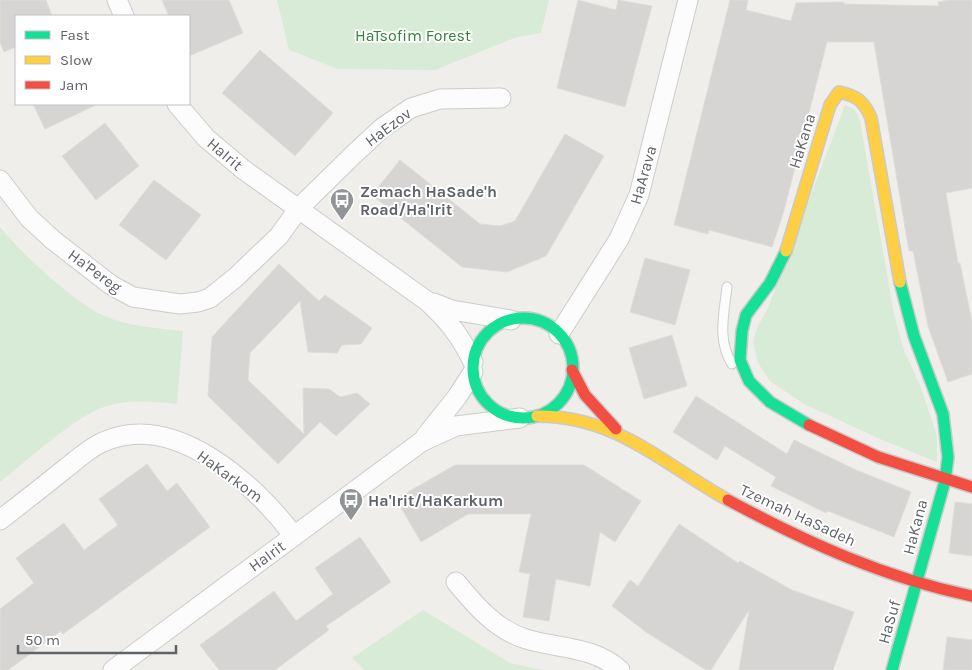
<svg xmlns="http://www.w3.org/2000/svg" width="972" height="670" font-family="Karla,sans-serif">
<rect width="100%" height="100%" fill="#efeeea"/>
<g fill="#d8ebd6">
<path d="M277,0H549L541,33L517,37L435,70L338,69L289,50Z"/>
<path d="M845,105L855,110L860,121L894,314L904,351L920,385L937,436V462L880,439L804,404L770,381L758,363L753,342L757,328L768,308Z"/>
<path d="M0,227C20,252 75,304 105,316C129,327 157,328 183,331L177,404C154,402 130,399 107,406C76,415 27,461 0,482Z"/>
<path d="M423,610L510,663L543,670H365L352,658Z"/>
</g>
<g fill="#d6d5d3" stroke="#deddd9">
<path d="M0,0H46L52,16H16V47L4,52L0,42Z"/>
<path d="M162,0H229L243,33L189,56V16H169Z"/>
<path d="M578,0L616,10L618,0L652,6L625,107L557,88Z"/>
<path d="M730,0H748L746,10L791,21L796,3L844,2V4L939,6L938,2L949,0H972V188L946,193L958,263H960L972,322V374L948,382L928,326L913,251H909L874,42H827L783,214L772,247L709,230L708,234L674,225Z"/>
<path d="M260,50L333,113L295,156L222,93Z"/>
<path d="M33,104H98L45,129Z"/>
<path d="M105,123L139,166L96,200L62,156Z"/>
<path d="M565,134L604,156L546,256L507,272L462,267L372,195L400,160L480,224L500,226L515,221Z"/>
<path d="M154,180L201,215L166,260L119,225Z"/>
<path d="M645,258L690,270L675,325L630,312Z"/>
<path d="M279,264L319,301L325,295L372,328L361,344L342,345L337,353L308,352L300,301L250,353L248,380L304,434L303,388L329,389L340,397L357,393L370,404L336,436L320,422L278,464L208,396L212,337Z"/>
<path d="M672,335L687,386L644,399L629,348Z"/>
<path d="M696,396L787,454L794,440L856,470L911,492L894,537L828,511L826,513L771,486L776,477L725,446L717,460L673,432Z"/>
<path d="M147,464L167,491L177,483L210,527L63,634L61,631L8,670H0V609L34,583L16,558L64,523L84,550L118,525L99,499Z"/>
<path d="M455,465H584L641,501L615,542L600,532L590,586L556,579L549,621L523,617L530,574L519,572L531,514H468L421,542L396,499Z"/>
<path d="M955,502L972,504V556L949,553Z"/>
<path d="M679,524L738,563L740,561L792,590L854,612L833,670H739L749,610L711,670H706L646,632L612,606L630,580L638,586Z"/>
<path d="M360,537L391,582L326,626L329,630L275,670H219L200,645L274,591L296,621L333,594L315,568Z"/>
<path d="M947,637L972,640V670H943Z"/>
</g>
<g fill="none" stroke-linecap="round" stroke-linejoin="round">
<g stroke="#cbcccc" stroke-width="11">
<path id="lane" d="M727,287C724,314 717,340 732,364"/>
</g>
<g stroke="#cbcccc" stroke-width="21">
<g id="street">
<path d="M117,0L124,16"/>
<path d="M177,104L206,138L244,170L427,301C448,320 461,337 473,362"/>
<path d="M0,180L29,218L53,240L111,285L133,297L180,304L198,302L210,298L235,278L279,236L299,208L353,155L382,128L411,108L440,99L501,98"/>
<path d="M434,303L452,310L511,320"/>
<path d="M559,334L619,239L639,195L688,0"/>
<path d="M425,437L457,397L473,372"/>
<path d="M0,520C22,503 44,486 66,468C77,460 90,447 103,442C174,410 255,484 294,536"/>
<path d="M456,582C475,605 496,630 526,639C559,649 593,646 620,670"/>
<path d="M113,670L421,442L456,426L520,418"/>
</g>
</g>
<g stroke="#cacacb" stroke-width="14">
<g id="fast">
<path d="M786,251L770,283L746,315L742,331L740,360L749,381L770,402L809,425"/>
<circle cx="523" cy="368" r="50"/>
<path d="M892,670L945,481L948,457L943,414L914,336L900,282"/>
</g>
</g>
<g stroke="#cacacb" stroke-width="14">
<g id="slow">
<path d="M786,251L830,105L839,92C857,96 864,101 871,118L900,282"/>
<path d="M537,416C617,416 663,464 728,500"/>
</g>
</g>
<g stroke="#cacacb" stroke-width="14">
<g id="jam">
<path d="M572,370L585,395L616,429"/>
<path d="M809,425L878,457L972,487"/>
<path d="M728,500C806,542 885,578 972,596"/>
</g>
</g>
<use href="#lane" stroke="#fdfcfc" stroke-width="9"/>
<use href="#street" stroke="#fdfcfc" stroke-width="19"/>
<use href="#fast" stroke="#16e098" stroke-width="11"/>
<use href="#slow" stroke="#ffcf43" stroke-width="11"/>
<use href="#jam" stroke="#f24e42" stroke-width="11"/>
</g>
<defs>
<g id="bus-pin" transform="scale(1.25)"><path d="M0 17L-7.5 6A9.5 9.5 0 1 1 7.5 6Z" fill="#919496" stroke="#fff"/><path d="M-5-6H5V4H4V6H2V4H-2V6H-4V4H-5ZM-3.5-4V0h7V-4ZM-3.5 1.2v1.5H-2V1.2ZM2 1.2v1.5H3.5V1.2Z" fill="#fff"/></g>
</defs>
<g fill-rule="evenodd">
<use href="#bus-pin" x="342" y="200"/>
<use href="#bus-pin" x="351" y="500"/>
</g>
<g text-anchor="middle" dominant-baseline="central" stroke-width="4" stroke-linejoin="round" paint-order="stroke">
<g font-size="16" fill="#348238" stroke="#fff">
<text x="413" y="35">HaTsofim Forest</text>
</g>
<g font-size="16" fill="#5f6368" stroke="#fff">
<text transform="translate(388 127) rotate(-37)">HaEzov</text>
<text transform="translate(802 141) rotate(-73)">HaKana</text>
<text transform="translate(225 154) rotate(40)">HaIrit</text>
<text transform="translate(643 175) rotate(-74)">HaArava</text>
<text transform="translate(95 271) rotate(36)">Ha'Pereg</text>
<text transform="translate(230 476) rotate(36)">HaKarkom</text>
<text transform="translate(798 515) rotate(25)">Tzemah HaSadeh</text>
<text transform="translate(915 527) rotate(-75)">HaKana</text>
<text transform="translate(267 556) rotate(-36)">HaIrit</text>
<text transform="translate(889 622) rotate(-74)">HaSuf</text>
</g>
<g font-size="16" font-weight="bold" fill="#5f6368" stroke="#fff" text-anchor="start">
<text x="360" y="191">Zemach HaSade'h<tspan x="360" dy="18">Road/Ha'Irit</tspan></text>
<text x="368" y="500">Ha'Irit/HaKarkum</text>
</g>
</g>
<rect x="15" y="15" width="175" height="90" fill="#ffffff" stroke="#bfc1c3"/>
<rect x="25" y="31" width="25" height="8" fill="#16e098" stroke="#bfc1c3"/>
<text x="60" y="40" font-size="15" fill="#5f6368">Fast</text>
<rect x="25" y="56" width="25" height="8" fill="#ffcf43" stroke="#bfc1c3"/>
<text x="60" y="65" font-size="15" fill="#5f6368">Slow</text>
<rect x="25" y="81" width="25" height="8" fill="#f24e42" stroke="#bfc1c3"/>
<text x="60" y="90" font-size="15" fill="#5f6368">Jam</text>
<path d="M18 645v8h158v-8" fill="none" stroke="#5f6368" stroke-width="2.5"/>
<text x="25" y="645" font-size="15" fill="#5f6368" stroke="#ffffff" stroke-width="4" paint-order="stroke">50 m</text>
</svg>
